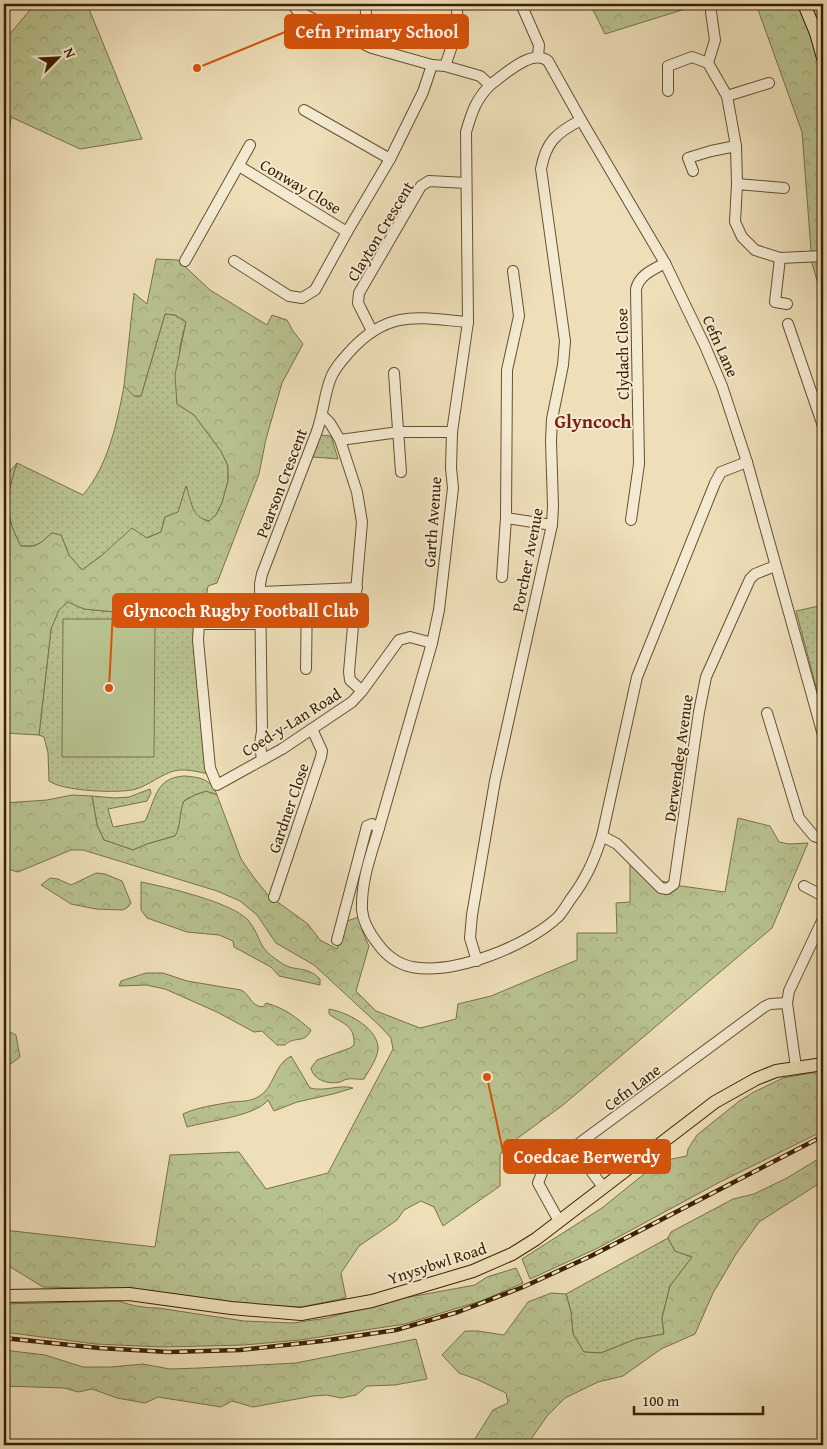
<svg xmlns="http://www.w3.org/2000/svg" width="827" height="1449" font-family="'Gentium Book Plus',serif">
<defs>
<pattern id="grass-dots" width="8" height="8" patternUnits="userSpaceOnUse" patternTransform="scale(1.25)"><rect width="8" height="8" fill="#b8c28f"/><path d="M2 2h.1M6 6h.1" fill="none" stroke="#9fa67a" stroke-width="1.8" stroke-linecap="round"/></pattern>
<pattern id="forest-crowns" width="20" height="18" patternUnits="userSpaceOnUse" patternTransform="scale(1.25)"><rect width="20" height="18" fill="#b8c28f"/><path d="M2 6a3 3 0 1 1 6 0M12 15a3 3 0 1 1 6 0" fill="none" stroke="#9fa67a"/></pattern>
</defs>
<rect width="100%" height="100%" fill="#eedfb9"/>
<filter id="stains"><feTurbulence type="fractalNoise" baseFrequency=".004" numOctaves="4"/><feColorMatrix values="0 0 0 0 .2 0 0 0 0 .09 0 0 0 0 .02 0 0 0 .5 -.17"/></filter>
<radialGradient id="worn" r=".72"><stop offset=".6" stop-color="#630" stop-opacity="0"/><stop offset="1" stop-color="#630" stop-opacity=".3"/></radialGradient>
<g fill="url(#grass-dots)" stroke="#797148">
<path d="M4,106L11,117L4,178Z"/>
<path d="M165,314L175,315L186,322L180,346L177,404L194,415L221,451L228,466V481L222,503L216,515L209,521C188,516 188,508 165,517L161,532L101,556L82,570L69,555L61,535L52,533C41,543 38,547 21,546C3,513 6,497 17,463L83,495C108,466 117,423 124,386L134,396H141Z"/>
<path d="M320,435L331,436L338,459L313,457Z"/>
<path d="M68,601L84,609L156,616L172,624L196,621L209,774C198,772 185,768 174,771C162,774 149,785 136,789C120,794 62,791 49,781L48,753L44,737L39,735L51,629L58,610Z"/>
<path d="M823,603V713L796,611L819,606Z"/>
<path d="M184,776C200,777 211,779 217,795C203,789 196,794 184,801C179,812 182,827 175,836L147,844L133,850L104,840L97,825L92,796L115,798L129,797L150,789L151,793L147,801L108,809L113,827L141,822L145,821C156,799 155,778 184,776Z"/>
<path d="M668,1238L675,1251L692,1257L670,1286L662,1318L664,1334L636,1339L601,1353L584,1352L573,1334L571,1312L566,1294Z"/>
</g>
<g fill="url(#forest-crowns)" stroke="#797148">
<path d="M35,4H87L142,139L80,149L11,117L4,106V41Z"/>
<path d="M590,4H701L605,34Z"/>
<path d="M756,4H823V302L812,263L802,132Z"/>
<path d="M156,259L178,260L210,290L267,325L272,315L287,320L293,331L303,344L282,383L266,439L259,474L217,583L208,586L203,617L186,627L172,624L156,616L84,609L68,602L59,610L51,629L39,735L4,733V478L17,463C6,497 3,513 21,546C38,548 40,543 52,533L61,535L69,555L82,570L101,556L132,528L147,538L161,532L165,517L178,512L186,486C192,502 191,517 209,521L216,515L222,503L228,481V466L221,451L194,415L177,404L175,375L186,322L175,315L165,314L141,396H134L124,386L134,293L147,304Z"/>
<path d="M206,791L217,795L241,859L255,879L268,895L308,924L320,940L337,949L344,922L359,917L363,933L369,946L356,991L376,1011L420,1028L456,1019L458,1004L491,996L577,960V933H617L616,903L630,902V851L658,880L681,886L725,892L738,818L770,826L779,842L789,844L808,843L772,928L563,1105L504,1148L500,1155V1186L443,1226L434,1207L421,1201L404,1210L397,1220L359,1246L341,1273L346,1298L301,1307L234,1304L130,1289L43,1287L4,1263V1230L155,1247L170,1155L239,1152L266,1189L328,1173L393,1049L391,1038L381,1027L314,965L276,943L257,915L240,901L217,891L83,850H71L18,872L4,868V803L47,800L72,795L92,796L97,825L104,840L133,850L147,844L175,836C181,827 179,812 184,801L195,795Z"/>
<path d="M96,873L105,874L122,881L131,903L128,907L123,910L96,909L71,904L41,885L50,878L58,879L71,885Z"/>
<path d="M141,882C166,887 231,902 248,920C255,928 258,938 263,947C267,953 274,958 280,962C294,973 305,964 320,979V985L279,976L271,967L234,947L233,941L219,935L187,932L147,918L141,910Z"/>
<path d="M146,973H163L187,981L241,990C251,995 250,1006 263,1007L266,1003C285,1008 297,1018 311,1030C304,1045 295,1035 285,1045H277L262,1031L254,1032L217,1012L165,989L146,985L119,986L121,981Z"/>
<path d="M329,1009C346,1012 375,1026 378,1046C379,1057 369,1070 364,1079C358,1080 353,1078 348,1079C345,1079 343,1081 340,1082C329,1085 313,1080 311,1068L317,1060L350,1048L354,1045C355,1024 342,1024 329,1014Z"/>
<path d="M4,1029L16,1035L20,1057L4,1069Z"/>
<path d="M291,1056L310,1088C325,1092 339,1084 353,1088L333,1094L297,1102L274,1111L268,1100C256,1116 208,1121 187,1127L183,1114C198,1107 215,1105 232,1102C241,1101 249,1102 258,1097C275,1088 273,1065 291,1056Z"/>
<path d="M811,1073H823V1131L720,1182L598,1248L530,1279L522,1259L602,1208L649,1170L672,1159L687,1156L688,1149L697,1135L738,1102L752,1093L783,1078Z"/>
<path d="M823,1156V1181L759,1222L736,1254L713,1293L695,1334L661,1349L623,1376L598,1382L565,1398L547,1416L527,1445H471L493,1410L508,1403L506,1393L476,1379L459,1373L442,1355L465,1331H478L504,1335L528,1302L551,1293L566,1294L571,1312L573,1334L584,1352L601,1353L636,1339L664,1334L662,1318L670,1286L692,1257L675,1251L668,1238L671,1232L733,1199L754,1194L787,1178Z"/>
<path d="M516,1268L523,1283L481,1301L405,1324L300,1340L244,1345L164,1347L95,1344L4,1332V1304L119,1301C132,1306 145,1308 158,1308L244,1321L293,1323L327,1318L393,1300L475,1285L487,1277Z"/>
<path d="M416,1339L427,1379L395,1385L367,1386L356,1395L341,1398L327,1395L313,1396L253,1407L232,1401L221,1407L158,1397L145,1403L117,1398L92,1389L78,1392L64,1388L4,1386V1350L45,1355L83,1367H111L143,1364L170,1369L199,1368L296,1363Z"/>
</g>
<path fill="#b8c28f" stroke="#797148" d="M63,619H155L154,757H62Z"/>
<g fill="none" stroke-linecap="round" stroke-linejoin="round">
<path stroke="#9bbbb7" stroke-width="15" d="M822,4L823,7"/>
<g stroke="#67502e" stroke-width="12">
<g id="minor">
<path d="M292,4L296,9L301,13L372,48L432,65L445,66L480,76L490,85C504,75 532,48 548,61L581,120L665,263L705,346L722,386L747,462L823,735"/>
<path d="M521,4L539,45L538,56"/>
<path d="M711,12L715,40L708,63L727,96L736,146L737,184"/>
<path d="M357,41C365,25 368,21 365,4"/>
<path d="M445,66C452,45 461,26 456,4"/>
<path d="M668,91V66L692,57L708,63"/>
<path d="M727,96L769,83"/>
<path d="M304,110L390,159"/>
<path d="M239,166L347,232"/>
<path d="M693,171L688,158L711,151L736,146"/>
<path d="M784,188L737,184L735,222L742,237L755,250L780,258L823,256"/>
<path d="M780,258L775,302L787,304"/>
<path d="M185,261L250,145"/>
<path d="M234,261L289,296L302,298L315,290L347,232L390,159L423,92L432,65"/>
<path d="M788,324L823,426"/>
<path d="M372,331L358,303L359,293L421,186L429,181L466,183"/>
<path d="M394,373L401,472"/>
<path d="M323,416L330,423L340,440L357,492L362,522L349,672L350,680L362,691"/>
<path d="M340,440L399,432H452"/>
<path d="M506,518L552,525"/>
<path d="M631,520L639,464L636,289C640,274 653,270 665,263"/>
<path d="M502,577L506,518L507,370L519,316L513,271"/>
<path d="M261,592L357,588"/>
<path d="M260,624H199L198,640L210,768L217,785L282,749L352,702L362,691L399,640L410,637L432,643"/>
<path d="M306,669L307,591"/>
<path d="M767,713L799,818L814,836L823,839"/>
<path d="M262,760L260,744L262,731L260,584L262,574C280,526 299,479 317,431C323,414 324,397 330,380C334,368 344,358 352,349C390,309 419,318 468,322"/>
<path d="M379,828C371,855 361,881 362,910C363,922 370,934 378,944C386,955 398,964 412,967C454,975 528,946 559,916C563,911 567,905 570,900C586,879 594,861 602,836L637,677L715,483L721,472L747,462"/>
<path d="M602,836L617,844L661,888L667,889L674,884L699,712L706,677L750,579L755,574L775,566"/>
<path d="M804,886L823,896"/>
<path d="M274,897L321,757L322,751L312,729"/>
<path d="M337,940L367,826L372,824L379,828L432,643L439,610L453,488L451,468L452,432L468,322L466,132C472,112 475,101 490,85"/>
<path d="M477,961L470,938L472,915L495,781L552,525L553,506L551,441L552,419L563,365L565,341L541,169C546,142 556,133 581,120"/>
<path d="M796,1067L787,1003L789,991L823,919"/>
<path d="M574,1148L603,1187"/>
<path d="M559,1221L538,1183L543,1170L764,1007L770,1004L787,1003"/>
</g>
</g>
<g stroke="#3a2000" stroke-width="14">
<g id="major">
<path d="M804,4L816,33L823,58"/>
<path d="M4,1296L129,1294L231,1308L301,1314L372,1301L473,1271L512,1254L536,1239L715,1102L756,1079L776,1071L823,1064"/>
</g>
</g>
<use href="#minor" stroke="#f4ead2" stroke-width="10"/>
<use href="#major" stroke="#eedfb9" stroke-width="12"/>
<g stroke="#3a2000" stroke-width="4.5">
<path id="rail" d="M4,1338L99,1348L169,1352L240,1350L322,1341L396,1330L458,1312L523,1287L591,1256L823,1136"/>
</g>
<use href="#rail" stroke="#f4ead2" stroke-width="2.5" stroke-dasharray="8" stroke-linecap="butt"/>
</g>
<g text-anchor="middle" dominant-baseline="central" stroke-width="4" stroke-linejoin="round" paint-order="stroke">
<g font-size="16" fill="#3a2000" stroke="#f4ead2">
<text transform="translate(301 186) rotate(31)">Conway Close</text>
<text transform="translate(380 231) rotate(-59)">Clayton Crescent</text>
<text transform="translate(721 346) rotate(66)">Cefn Lane</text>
<text transform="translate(622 354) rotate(-91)">Clydach Close</text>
<text transform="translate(281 483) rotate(-69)">Pearson Crescent</text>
<text transform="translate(432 522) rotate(-86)">Garth Avenue</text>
<text transform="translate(527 560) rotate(-79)">Porcher Avenue</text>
<text transform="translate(291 722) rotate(-32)">Coed-y-Lan Road</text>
<text transform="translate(678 758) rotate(-82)">Derwendeg Avenue</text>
<text transform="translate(288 808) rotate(-71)">Gardner Close</text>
<text transform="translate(632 1087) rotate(-37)">Cefn Lane</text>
<text transform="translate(437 1263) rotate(-18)">Ynysybwl Road</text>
</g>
<g font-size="19" font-weight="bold" fill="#7a1f14" stroke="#f4ead2">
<text x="593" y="421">Glyncoch</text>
</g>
</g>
<path fill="none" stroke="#d7530b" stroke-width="2" d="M197 68L285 32M109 688L113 611M487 1077L504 1156"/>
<g fill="#d7530b" stroke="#f4ead2" stroke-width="2">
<circle cx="197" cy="68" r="5"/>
<circle cx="109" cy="688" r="5"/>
<circle cx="487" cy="1077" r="5"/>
</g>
<g fill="#d7530b" stroke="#d7530b" stroke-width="2">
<rect x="285" y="15" width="183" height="33" rx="5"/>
<rect x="113" y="594" width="255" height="33" rx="5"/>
<rect x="504" y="1140" width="166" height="33" rx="5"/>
</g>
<g font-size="18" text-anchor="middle" font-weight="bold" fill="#fff">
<text x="377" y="38">Cefn Primary School</text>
<text x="241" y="617">Glyncoch Rugby Football Club</text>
<text x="587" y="1163">Coedcae Berwerdy</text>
</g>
<rect width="827" height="1449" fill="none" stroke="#eedfb9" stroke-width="20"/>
<rect x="5" y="5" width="817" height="1439" fill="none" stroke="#3a2000" stroke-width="2.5"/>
<rect x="10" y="10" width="807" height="1429" fill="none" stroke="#3a2000"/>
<g transform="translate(58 58) rotate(66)" stroke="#f4ead2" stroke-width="4" paint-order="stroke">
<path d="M0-4L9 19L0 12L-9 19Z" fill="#3a2000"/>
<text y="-8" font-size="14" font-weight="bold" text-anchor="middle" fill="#3a2000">N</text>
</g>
<path d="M634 1406v8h129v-8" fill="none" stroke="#3a2000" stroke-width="2.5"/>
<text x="642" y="1406" font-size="15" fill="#3a2000" stroke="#f4ead2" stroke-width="4" paint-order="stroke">100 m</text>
<rect width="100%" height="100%" filter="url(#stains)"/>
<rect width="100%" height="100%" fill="url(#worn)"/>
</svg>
